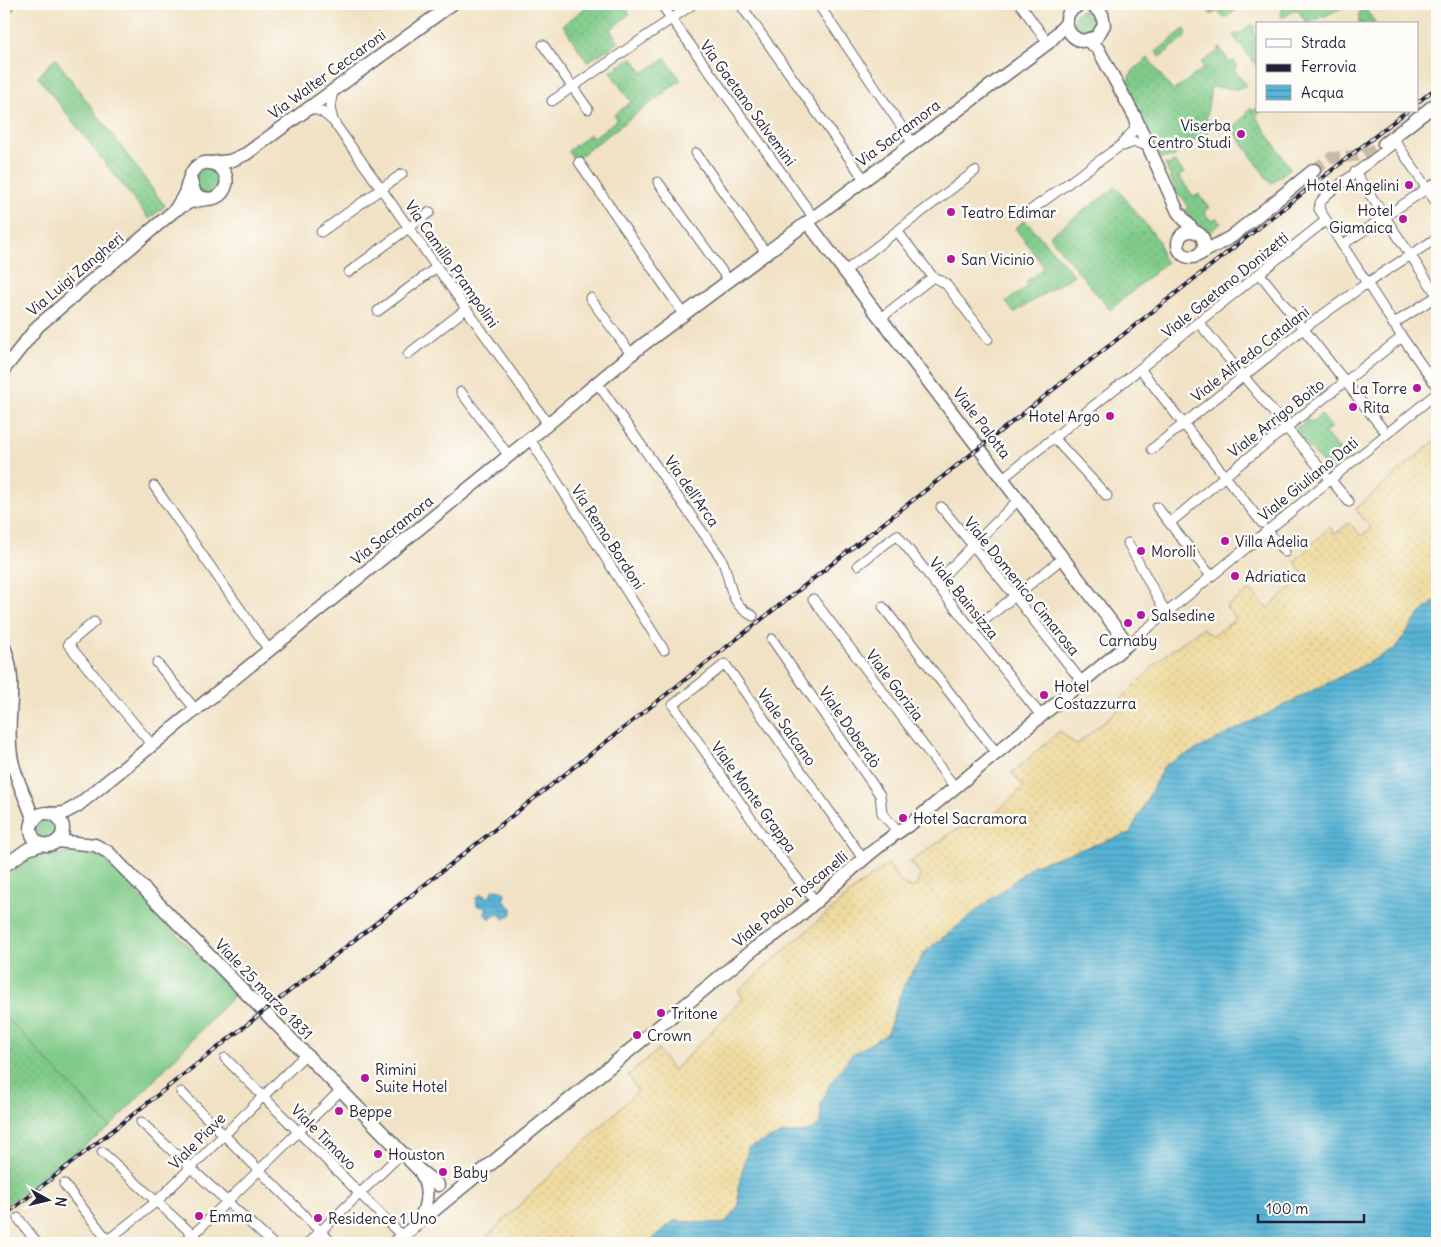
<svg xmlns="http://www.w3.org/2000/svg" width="1441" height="1247" font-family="Delius,sans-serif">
<defs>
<pattern id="grass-dots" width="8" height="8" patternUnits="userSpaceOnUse" patternTransform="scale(1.25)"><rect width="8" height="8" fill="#80cb89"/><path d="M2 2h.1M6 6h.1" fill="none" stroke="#6eae77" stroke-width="1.8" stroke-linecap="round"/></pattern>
<pattern id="sand-dots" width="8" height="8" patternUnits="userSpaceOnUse" patternTransform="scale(1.25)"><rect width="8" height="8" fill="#eeda9e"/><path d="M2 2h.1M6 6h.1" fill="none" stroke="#ccbb89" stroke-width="1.8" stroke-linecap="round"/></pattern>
<pattern id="water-rules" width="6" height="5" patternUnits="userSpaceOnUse" patternTransform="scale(1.25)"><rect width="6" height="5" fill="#57b4d5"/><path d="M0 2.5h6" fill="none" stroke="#4892ae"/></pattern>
</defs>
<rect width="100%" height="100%" fill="#fdfcf7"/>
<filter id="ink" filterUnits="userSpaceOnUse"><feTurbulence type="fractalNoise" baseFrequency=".02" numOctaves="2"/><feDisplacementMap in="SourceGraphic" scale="10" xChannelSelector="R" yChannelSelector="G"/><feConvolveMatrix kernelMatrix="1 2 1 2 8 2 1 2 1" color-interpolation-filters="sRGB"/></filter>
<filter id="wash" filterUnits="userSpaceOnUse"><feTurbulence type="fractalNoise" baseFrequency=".0096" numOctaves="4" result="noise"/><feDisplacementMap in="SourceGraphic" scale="20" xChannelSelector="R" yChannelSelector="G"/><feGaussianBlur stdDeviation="1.12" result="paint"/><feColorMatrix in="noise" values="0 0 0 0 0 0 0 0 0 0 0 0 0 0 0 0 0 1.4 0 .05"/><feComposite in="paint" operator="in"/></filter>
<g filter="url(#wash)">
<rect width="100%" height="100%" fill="#f1e2c5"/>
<g fill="url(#grass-dots)" stroke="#517662">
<path d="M590,4H623L630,14L610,30L619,42L587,62L563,25Z"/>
<path d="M1216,4H1233L1237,9L1225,18L1217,11L1211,15L1208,10Z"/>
<path d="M1283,4H1351L1307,24L1297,9L1284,17H1281Z"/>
<path d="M1364,7L1375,22L1359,24V13Z"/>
<circle cx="1085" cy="22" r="12"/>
<path d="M1251,25L1255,26L1254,32L1257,39V66L1233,36L1237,33L1238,35Z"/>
<path d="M1185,28L1187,36L1160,57L1156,52Z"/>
<path d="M1219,47L1230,63L1234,61L1238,66L1234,69L1246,85L1240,89L1211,87L1206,120L1221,122L1206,132L1215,145L1212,148L1205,142L1203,134L1173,157L1161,158L1127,86C1128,72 1138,66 1148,58L1173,91L1204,68L1201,63L1218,51Z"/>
<path d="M632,57L643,73L665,58L681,80L575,160L568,151L590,134L593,138L617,120L614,115L631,102L610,72Z"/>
<path d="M55,58L165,206L149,219L38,77Z"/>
<path d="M1251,108L1253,111L1257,108V111H1262L1256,116L1290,168L1271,184L1231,127L1247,115L1246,112Z"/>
<path d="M1175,162L1184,173L1179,177L1194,197L1199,194L1209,208L1204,212L1211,221L1217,218L1221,223L1210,232C1199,226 1191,221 1185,210L1188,208L1182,196L1179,197L1165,164L1169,165Z"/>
<circle cx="208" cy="181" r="13"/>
<path d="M1116,187L1159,241L1162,257L1167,262L1110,310L1049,236Z"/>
<path d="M1025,220L1074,275L1014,313L1006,302L1028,286L1026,282L1044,267L1015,228Z"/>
<path d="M1321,414L1331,427L1325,433L1346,457L1329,471L1294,430L1307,419L1311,423Z"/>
<circle cx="47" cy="829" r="10"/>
<path d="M4,1015L110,1127L4,1207Z"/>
</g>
<path fill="url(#sand-dots)" stroke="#887e6c" d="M1437,439V599L1419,615L1395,649L1164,766L1130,833L1034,865L925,952L903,987L887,1034L851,1055L821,1103L820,1125L807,1132L781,1134L738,1188L739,1205L725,1224L674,1221L655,1236L651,1243H480L638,1091L628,1075L658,1050L673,1071L743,998L738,991L855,889L888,864C898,875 897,885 912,888L917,884L920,875L916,868L909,863L957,829L985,822L1024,787L1012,773L1060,731L1076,745L1119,709L1117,703L1165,655L1202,628L1213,636L1236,619L1226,607L1250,590L1267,608L1304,577L1295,561L1330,527L1335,534L1349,523L1362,536L1371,528L1355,509Z"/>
<path fill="#80cb89" stroke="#517662" d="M76,850L87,852L104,859L235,994L110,1127L4,1015V879L33,854L54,855Z"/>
<g fill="url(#water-rules)" stroke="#3c6b88">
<path d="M1437,599V1243H651L655,1236L674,1221L725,1224L739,1205L738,1188L748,1148L781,1134L807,1132L820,1125L821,1103L830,1084L851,1055L887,1034L903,987L925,952L1034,865L1130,833L1164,766L1395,649L1419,615Z"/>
<path d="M499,889L505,893L504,901L512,908V914L504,919L497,913L491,918H488L484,913L487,907L477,906L476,897L481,894L489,898L493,890Z"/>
</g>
</g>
<g filter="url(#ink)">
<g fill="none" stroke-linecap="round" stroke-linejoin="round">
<path stroke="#c8bca9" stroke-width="12" stroke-dasharray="12 6" stroke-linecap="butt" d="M1314,170L1331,158L1364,155L1384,144"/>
<g stroke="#6a656b" stroke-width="11">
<g id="street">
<path d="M661,4L814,218"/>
<path d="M740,4L864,179"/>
<path d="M818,4L912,142"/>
<path d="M1020,4L1048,43"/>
<path d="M543,45L588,109"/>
<path d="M333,90L330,108L333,120"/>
<path d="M552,101L693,4"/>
<path d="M308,107L322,112L333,121L548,424"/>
<path d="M1396,142L1326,195L1320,203L1319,209L1402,337L1437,387"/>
<path d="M1396,142L1437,204"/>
<path d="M1123,146L1134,142L1148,146"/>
<path d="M696,153L766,253"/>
<path d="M579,162L684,314"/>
<path d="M1355,172L1437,295"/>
<path d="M658,182L729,281"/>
<path d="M1031,210L1120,146L1134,130L1135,120"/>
<path d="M897,231L933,277L945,283L988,339"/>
<path d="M321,232L402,174"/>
<path d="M1342,245L1437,182"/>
<path d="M845,271L975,171"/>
<path d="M349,272L430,212"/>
<path d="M1260,274L1382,428"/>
<path d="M590,298L631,354"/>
<path d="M378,311L437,267"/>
<path d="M881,318L933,277"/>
<path d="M1199,323L1325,474"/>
<path d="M1393,324L1437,296"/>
<path d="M408,354L466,309"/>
<path d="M1141,370L1262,523"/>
<path d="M598,384L721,558C733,582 726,602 753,616"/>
<path d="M461,392L509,456"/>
<path d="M1054,438L1107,496"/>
<path d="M530,439L664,650"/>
<path d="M1152,449L1303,329L1367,283L1437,238"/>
<path d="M1003,478L1325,221"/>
<path d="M1330,479L1349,502"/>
<path d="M154,486L269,650"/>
<path d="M941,507L1014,595L1082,682"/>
<path d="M1157,507L1211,576"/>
<path d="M1170,523L1225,476L1402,337"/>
<path d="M1267,530L1285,552"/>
<path d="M1128,543L1166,613"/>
<path d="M858,565L897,535L1042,717"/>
<path d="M935,584L1019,499"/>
<path d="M813,599L954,786"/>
<path d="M883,607L996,752"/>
<path d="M94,622L68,644L152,745"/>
<path d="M972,630L1063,558"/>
<path d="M772,639L880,795L882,813L898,832"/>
<path d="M1128,644L1437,393"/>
<path d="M157,663L196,710"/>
<path d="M816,902L761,833L673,705L725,664L864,860"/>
<path d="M225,1058L402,1236"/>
<path d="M181,1092L332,1243"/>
<path d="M141,1122L272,1243"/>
<path d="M102,1152L202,1243"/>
<path d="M64,1184L110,1243"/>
<path d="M18,1218L37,1243"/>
<path d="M104,1243L156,1202L306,1054"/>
<path d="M182,1243L193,1235L341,1090"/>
<path d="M308,1243L402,1153"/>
</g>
</g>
<g stroke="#6a656b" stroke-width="15">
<g id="secondary">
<path d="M1080,4L1069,12C1063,26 1069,37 1082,41L1097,37L1104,25L1102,14L1090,4"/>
<path d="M1088,41L1098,49L1135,117L1178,212L1193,230"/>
<path d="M1384,144L1437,103"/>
<path d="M211,163L230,161L246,154L452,4"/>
<path d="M175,210C178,205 182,199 185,193C188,185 189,174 195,168C208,154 233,170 225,188C219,201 205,201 195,194L190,178"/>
<circle cx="1191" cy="244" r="13"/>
<path d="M1200,254L1231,237L1314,170"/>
<path d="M4,369L38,326L175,210L190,202L206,199"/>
<path d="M4,647C19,682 5,719 11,755C14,777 27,799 34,821"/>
<circle cx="47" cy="829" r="16"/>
<path d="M53,814L64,813L77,806L548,424L640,347L1048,43L1066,24"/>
<path d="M57,841L95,845L108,852L419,1170L438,1185"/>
<path d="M4,866L28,849L42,844"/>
<path d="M418,1222C427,1207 430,1189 421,1173"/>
<path d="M394,1243L755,948C813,913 855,858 912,823L1128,644L808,223"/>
</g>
</g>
<g stroke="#6a656b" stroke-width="16">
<path id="primary" d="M4,6L7,4"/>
</g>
<use href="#street" stroke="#fff" stroke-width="9"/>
<use href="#secondary" stroke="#fff" stroke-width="12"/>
<use href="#primary" stroke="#fff" stroke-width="14"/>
<g stroke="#22223b" stroke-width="4">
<g id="rail">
<path d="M1417,103L1437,87"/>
<path d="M4,1216L1407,111"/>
</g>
</g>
<use href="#rail" stroke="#fdfcf7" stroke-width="2" stroke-dasharray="5.5" stroke-linecap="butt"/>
</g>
</g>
<g fill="#b5179e" stroke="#fdfcf7" stroke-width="2">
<circle cx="1241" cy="134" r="5"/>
<circle cx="1409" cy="185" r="5"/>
<circle cx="951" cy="212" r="5"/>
<circle cx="1403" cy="219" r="5"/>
<circle cx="951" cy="259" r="5"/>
<circle cx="1417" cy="388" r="5"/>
<circle cx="1353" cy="407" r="5"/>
<circle cx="1110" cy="416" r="5"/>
<circle cx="1225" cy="541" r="5"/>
<circle cx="1141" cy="551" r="5"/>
<circle cx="1235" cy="576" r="5"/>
<circle cx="1141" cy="615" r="5"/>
<circle cx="1128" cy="623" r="5"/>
<circle cx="1044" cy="695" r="5"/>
<circle cx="903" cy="818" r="5"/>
<circle cx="661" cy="1013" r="5"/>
<circle cx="637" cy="1035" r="5"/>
<circle cx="365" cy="1078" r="5"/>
<circle cx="339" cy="1111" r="5"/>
<circle cx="378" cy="1154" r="5"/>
<circle cx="443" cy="1172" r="5"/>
<circle cx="199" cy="1216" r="5"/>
<circle cx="318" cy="1218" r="5"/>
</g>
<g text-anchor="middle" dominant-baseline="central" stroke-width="5" stroke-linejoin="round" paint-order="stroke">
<g font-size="15" fill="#22223b" stroke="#fdfcf7">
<text transform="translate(327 74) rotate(-36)">Via Walter Ceccaroni</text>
<text transform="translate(748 103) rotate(54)">Via Gaetano Salvemini</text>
<text transform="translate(898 133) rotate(-37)">Via Sacramora</text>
<text transform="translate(452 264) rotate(55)">Via Camillo Prampolini</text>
<text transform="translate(75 274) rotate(-40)">Via Luigi Zangheri</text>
<text transform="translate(1225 285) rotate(-39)">Viale Gaetano Donizetti</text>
<text transform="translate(1250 354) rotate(-38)">Viale Alfredo Catalani</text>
<text transform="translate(1276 418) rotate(-38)">Viale Arrigo Boito</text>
<text transform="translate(982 423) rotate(53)">Viale Palotta</text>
<text transform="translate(1308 479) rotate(-39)">Viale Giuliano Dati</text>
<text transform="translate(692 491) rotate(55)">Via dell'Arca</text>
<text transform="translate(392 530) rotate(-39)">Via Sacramora</text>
<text transform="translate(608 537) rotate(57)">Via Remo Bordoni</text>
<text transform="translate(1022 586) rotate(51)">Viale Domenico Cimarosa</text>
<text transform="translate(964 598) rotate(51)">Viale Bainsizza</text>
<text transform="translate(895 685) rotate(53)">Viale Gorizia</text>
<text transform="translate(787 727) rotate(55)">Viale Salcano</text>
<text transform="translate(850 727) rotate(55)">Viale Doberdò</text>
<text transform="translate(754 797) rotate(54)">Viale Monte Grappa</text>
<text transform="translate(790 899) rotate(-39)">Viale Paolo Toscanelli</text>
<text transform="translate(264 989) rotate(46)">Viale 25 marzo 1831</text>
<text transform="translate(324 1137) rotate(45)">Viale Timavo</text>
<text transform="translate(197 1141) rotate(-45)">Viale Piave</text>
</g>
<g font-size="15" fill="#22223b" stroke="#fdfcf7" text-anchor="start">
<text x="1231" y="125" text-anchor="end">Viserba<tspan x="1231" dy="17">Centro Studi</tspan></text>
<text x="1399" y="185" text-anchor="end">Hotel Angelini</text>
<text x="1393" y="210" text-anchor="end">Hotel<tspan x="1393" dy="17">Giamaica</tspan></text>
<text x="961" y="212">Teatro Edimar</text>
<text x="961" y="259">San Vicinio</text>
<text x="1407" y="388" text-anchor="end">La Torre</text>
<text x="1363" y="407">Rita</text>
<text x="1100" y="416" text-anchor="end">Hotel Argo</text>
<text x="1235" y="541">Villa Adelia</text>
<text x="1151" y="551">Morolli</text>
<text x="1245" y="576">Adriatica</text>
<text x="1151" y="615">Salsedine</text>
<text x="1128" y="640" text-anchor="middle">Carnaby</text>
<text x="1054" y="686">Hotel<tspan x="1054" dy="17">Costazzurra</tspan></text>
<text x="913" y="818">Hotel Sacramora</text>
<text x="671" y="1013">Tritone</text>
<text x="647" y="1035">Crown</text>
<text x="375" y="1069">Rimini<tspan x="375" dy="17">Suite Hotel</tspan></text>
<text x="349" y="1111">Beppe</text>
<text x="388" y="1154">Houston</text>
<text x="453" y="1172">Baby</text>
<text x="209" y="1216">Emma</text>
<text x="328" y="1218">Residence 1 Uno</text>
</g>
</g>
<rect width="1441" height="1247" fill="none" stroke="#fdfcf7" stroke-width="20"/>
<rect x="1256" y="22" width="162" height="90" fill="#fdfcf7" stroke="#a5a5ac"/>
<rect x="1266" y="39" width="25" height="8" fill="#ffffff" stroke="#a5a5ac"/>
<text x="1301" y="48" font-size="15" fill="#22223b">Strada</text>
<rect x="1266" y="64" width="25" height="8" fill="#22223b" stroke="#a5a5ac"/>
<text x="1301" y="72" font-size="15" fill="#22223b">Ferrovia</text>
<rect x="1266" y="85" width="25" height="15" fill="url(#water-rules)" stroke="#a5a5ac"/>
<text x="1301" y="98" font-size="15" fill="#22223b">Acqua</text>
<g transform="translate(48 1200) rotate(98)" stroke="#fdfcf7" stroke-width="4" paint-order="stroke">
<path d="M0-4L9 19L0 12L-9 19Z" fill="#22223b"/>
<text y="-8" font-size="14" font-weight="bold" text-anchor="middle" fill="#22223b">N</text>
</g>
<path d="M1258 1214v8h106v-8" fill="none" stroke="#22223b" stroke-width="2.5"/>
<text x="1266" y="1214" font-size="15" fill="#22223b" stroke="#fdfcf7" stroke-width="4" paint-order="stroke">100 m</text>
</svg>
